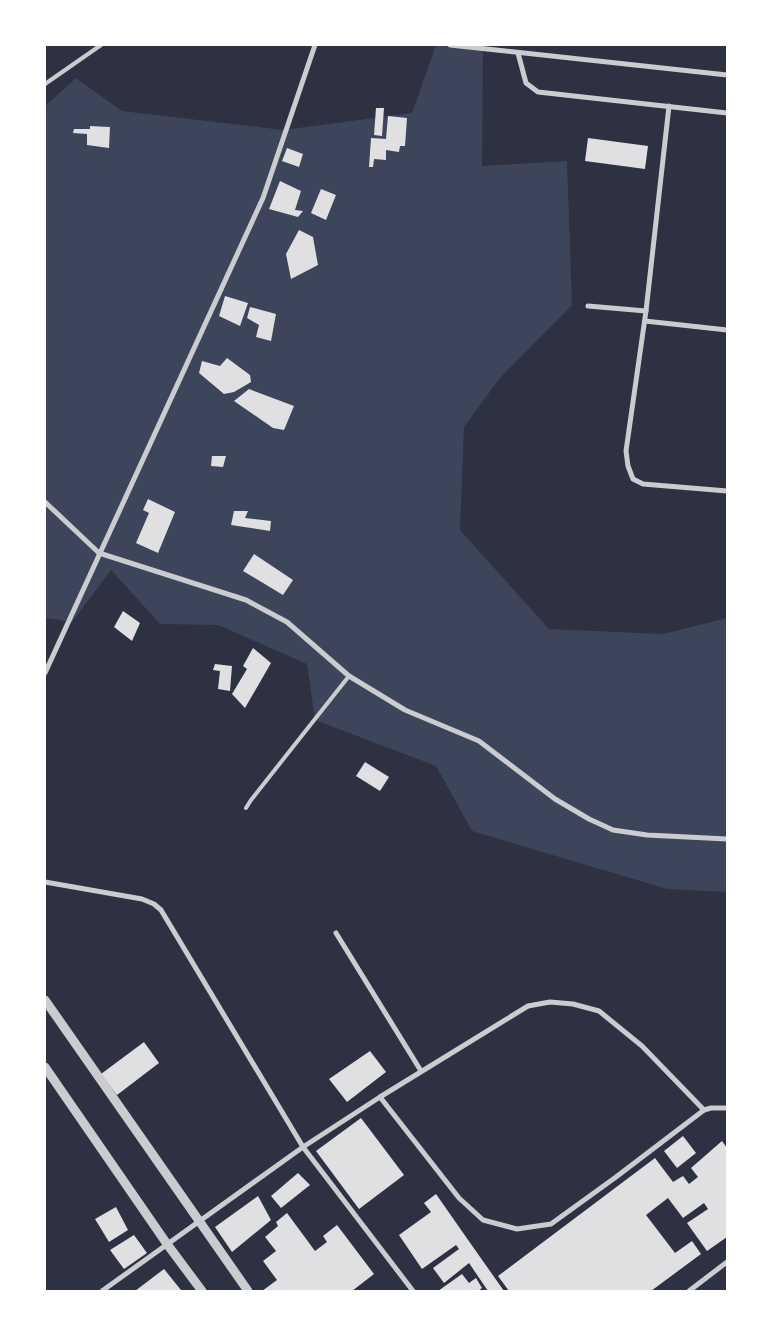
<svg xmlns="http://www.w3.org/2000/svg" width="772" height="1336" font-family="Bitter,serif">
<rect width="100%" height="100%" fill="#2d3142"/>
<path fill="#3c4559" d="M436,45L483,51L482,166L567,161L572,305L500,378L464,427L460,530L549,629L663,634L727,618V892L667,889L472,831L436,766L315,720L307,664L218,625L160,624L111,570L72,622L45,618V106L76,78L122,111L283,130L412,113Z"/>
<g fill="#e0e0e3">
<path d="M376,108H384L382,136L374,135Z"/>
<path d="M388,116L407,118L405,146H400L399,152L386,150V160L374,159L373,167H369L371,138L386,139Z"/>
<path d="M90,126L110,127L109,148L87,145V134L73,133L74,129H90Z"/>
<path d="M588,138L648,146L645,169L585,161Z"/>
<path d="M287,148L303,154L299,167L282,161Z"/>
<path d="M280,181L301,191L295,210L303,211L298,217L269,209Z"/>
<path d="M321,189L336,195L326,220L311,213Z"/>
<path d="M299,230L313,237L318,265L291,279L286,254Z"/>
<path d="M225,296L248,303L240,326L219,316Z"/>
<path d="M250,307L276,314L271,341L256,337L259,325L247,318Z"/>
<path d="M227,358L250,375L251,382L234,392L224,394L199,373L202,361L220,366Z"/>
<path d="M249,389L294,406L284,430L273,428L234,401Z"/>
<path d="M212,456H226L223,467L211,466Z"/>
<path d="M148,499L175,512L158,553L136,543L149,513L143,510Z"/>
<path d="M234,511H248L245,518L271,521L270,531L231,525Z"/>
<path d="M254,554L293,580L283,595L243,571Z"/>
<path d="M123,611L140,623L132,641L114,627Z"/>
<path d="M253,648L271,663L245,708L232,694L247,669L243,666Z"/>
<path d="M215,664L232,666L230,691L218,689L220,671L213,670Z"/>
<path d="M365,762L389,777L380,791L356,776Z"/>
<path d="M144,1042L159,1063L117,1095L101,1074Z"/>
<path d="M370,1051L386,1072L347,1102L329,1079Z"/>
<path d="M361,1118L404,1175L359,1209L316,1151Z"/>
<path d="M683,1136L696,1153L677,1168L664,1151Z"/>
<path d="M722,1141L727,1148V1237L707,1251L687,1223L708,1209L704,1203L683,1218L668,1198L646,1215L675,1253L692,1241L701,1254L651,1291H509L498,1276L655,1158L673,1182L683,1176L689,1184L698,1177L691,1168Z"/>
<path d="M298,1173L310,1185L281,1208L271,1196Z"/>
<path d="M436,1194L466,1237L504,1291H488L469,1263L444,1283L433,1268L459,1249L456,1245L422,1269L399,1235L431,1212L424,1203Z"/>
<path d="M258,1196L271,1220L232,1252L215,1227Z"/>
<path d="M116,1207L128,1230L109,1242L95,1219Z"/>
<path d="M287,1213L315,1251L327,1242L323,1236L337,1225L374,1274L352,1291H262L277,1280L263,1261L276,1251L265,1237L278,1226L276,1222Z"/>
<path d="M134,1235L147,1253L124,1269L110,1250Z"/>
<path d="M164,1269L181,1290L135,1291Z"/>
<path d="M462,1274L469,1283L476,1278L482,1288L478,1291H438Z"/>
</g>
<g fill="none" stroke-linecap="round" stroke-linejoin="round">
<g stroke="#caccd0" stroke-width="4">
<path d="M45,84L101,45"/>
<path d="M246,808L251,800L349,676"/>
</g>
<g stroke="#caccd0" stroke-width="5">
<path d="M450,45L727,75"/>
<path d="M518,53L526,83L538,92L727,113"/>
<path d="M669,106L646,311L626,451L628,466L633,479L643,484L727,491"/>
<path d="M588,306L646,311"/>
<path d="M645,321L727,330"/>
<path d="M45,502L99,553L246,600L287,622L349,676L405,710L479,741L555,799L589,819L613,830L647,835L727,839"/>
<path d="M45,673L263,198L315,45"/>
<path d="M45,882L142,899L154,904L161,910L303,1147L413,1291"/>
<path d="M336,933L421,1071"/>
<path d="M380,1097L459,1198L483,1220L517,1229L551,1224L616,1177L704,1110L711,1108H727"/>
<path d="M102,1291L303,1147L380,1097L528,1006L550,1002L573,1004L599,1011L642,1046L704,1110"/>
<path d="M689,1291L727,1262"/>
</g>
<g stroke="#caccd0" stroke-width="9">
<path d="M45,1000L248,1291"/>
<path d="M45,1067L167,1244L202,1291"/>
</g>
</g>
<rect width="772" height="1336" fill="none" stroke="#ffffff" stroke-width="92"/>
</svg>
